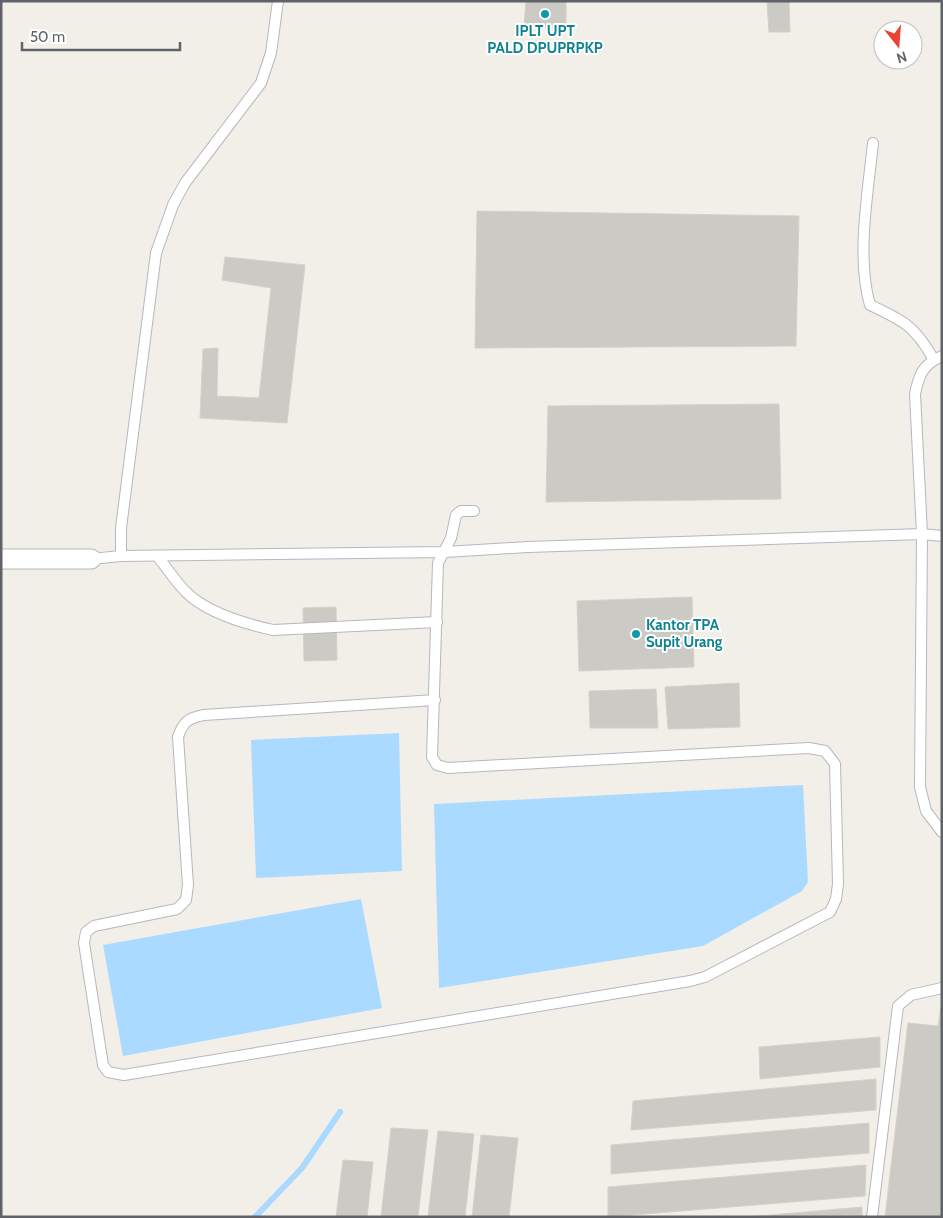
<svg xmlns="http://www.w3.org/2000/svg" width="943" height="1218" font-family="Cabin,sans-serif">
<rect width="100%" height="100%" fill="#f1efe8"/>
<g fill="#aadaff">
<path d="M399,733L402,871L256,878L251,740Z"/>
<path d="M803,785L808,882L802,891L703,946L439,988L434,804Z"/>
<path d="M361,899L382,1008L123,1056L103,945Z"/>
</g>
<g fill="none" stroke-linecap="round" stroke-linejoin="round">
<path stroke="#aadaff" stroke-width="6" d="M255,1217L302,1168L340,1112"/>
</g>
<g fill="#cccac5" stroke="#d6d1c6">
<path d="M526,1H566V29L524,27Z"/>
<path d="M789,1L790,32H769L767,2Z"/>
<path d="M477,211L799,216L796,346L475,348Z"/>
<path d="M225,257L305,265L287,423L200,418L203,349L218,348L217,396L259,398L271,288L222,280Z"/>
<path d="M779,404L781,499L546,502L548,406Z"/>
<path d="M692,597L694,667L579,671L577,601Z"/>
<path d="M336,607L337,660L304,661L303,608Z"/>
<path d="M739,683L740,727L668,729L665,687Z"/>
<path d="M656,689L658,728H590L589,691Z"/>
<path d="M941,1007L942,1217H885L908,1023L938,1026Z"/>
<path d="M880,1037V1067L760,1079L759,1047Z"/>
<path d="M876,1079V1110L631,1130L633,1101Z"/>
<path d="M869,1123V1153L611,1174V1145Z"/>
<path d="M391,1128L428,1130L418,1217H381Z"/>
<path d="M438,1131L474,1134L465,1217H428Z"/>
<path d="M481,1135L518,1138L509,1217H472Z"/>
<path d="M343,1160L373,1162L367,1217H336Z"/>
<path d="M866,1165L865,1196L608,1217V1187Z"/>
<path d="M862,1207V1217H748Z"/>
</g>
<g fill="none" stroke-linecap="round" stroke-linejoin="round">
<g stroke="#b5b8bc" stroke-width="12">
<g id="service">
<path d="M873,143C868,193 856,257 870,305C904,321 915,326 934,360"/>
<path d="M942,356C922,365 919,375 915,394L922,534L920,787L926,811L942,832"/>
<path d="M121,556V528L156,253L173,205L185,183L261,83L271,53L278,1"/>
<path d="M158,557C167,568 175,581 185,591C205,612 246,624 273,630L437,622"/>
<path d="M91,559L121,556L445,552L528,547L922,534L942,536"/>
<path d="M435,700L204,715C188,718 183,722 178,737L188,885L186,900L177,909L94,926L86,932L84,943L103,1065L108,1072L124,1075L690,981L705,977L830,912L836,899L838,884L835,764L825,751L809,748L448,768L437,765L432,757L438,563L451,538L456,515L461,511H474"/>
<path d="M872,1217L898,1006L911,995L942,988"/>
</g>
</g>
<g stroke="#b5b8bc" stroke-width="21">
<path id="minor" d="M1,559H91"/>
</g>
<use href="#service" stroke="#fff" stroke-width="10"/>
<use href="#minor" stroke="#fff" stroke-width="19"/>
</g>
<g fill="#0f9aa8" stroke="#fff" stroke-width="2">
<circle cx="545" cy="14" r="5"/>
<circle cx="636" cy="634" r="5"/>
</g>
<g text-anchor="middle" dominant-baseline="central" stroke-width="4" stroke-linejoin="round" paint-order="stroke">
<g font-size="15" font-weight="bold" fill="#0d838f" stroke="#fff">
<text x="545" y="31">IPLT UPT<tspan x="545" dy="17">PALD DPUPRPKP</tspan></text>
<text x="646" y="625" text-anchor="start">Kantor TPA<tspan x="646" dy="17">Supit Urang</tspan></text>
</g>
</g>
<rect width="943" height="1218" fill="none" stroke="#5f6368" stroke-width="5"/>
<g transform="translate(898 45) rotate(163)"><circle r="24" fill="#ffffff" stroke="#bfc1c3"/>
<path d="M0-4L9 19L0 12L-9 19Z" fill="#ea4335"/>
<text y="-8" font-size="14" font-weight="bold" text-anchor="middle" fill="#5f6368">N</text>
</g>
<path d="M22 42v8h158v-8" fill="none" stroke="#5f6368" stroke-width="2.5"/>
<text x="30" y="42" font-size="15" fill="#5f6368" stroke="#ffffff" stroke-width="4" paint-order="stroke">50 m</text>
</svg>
